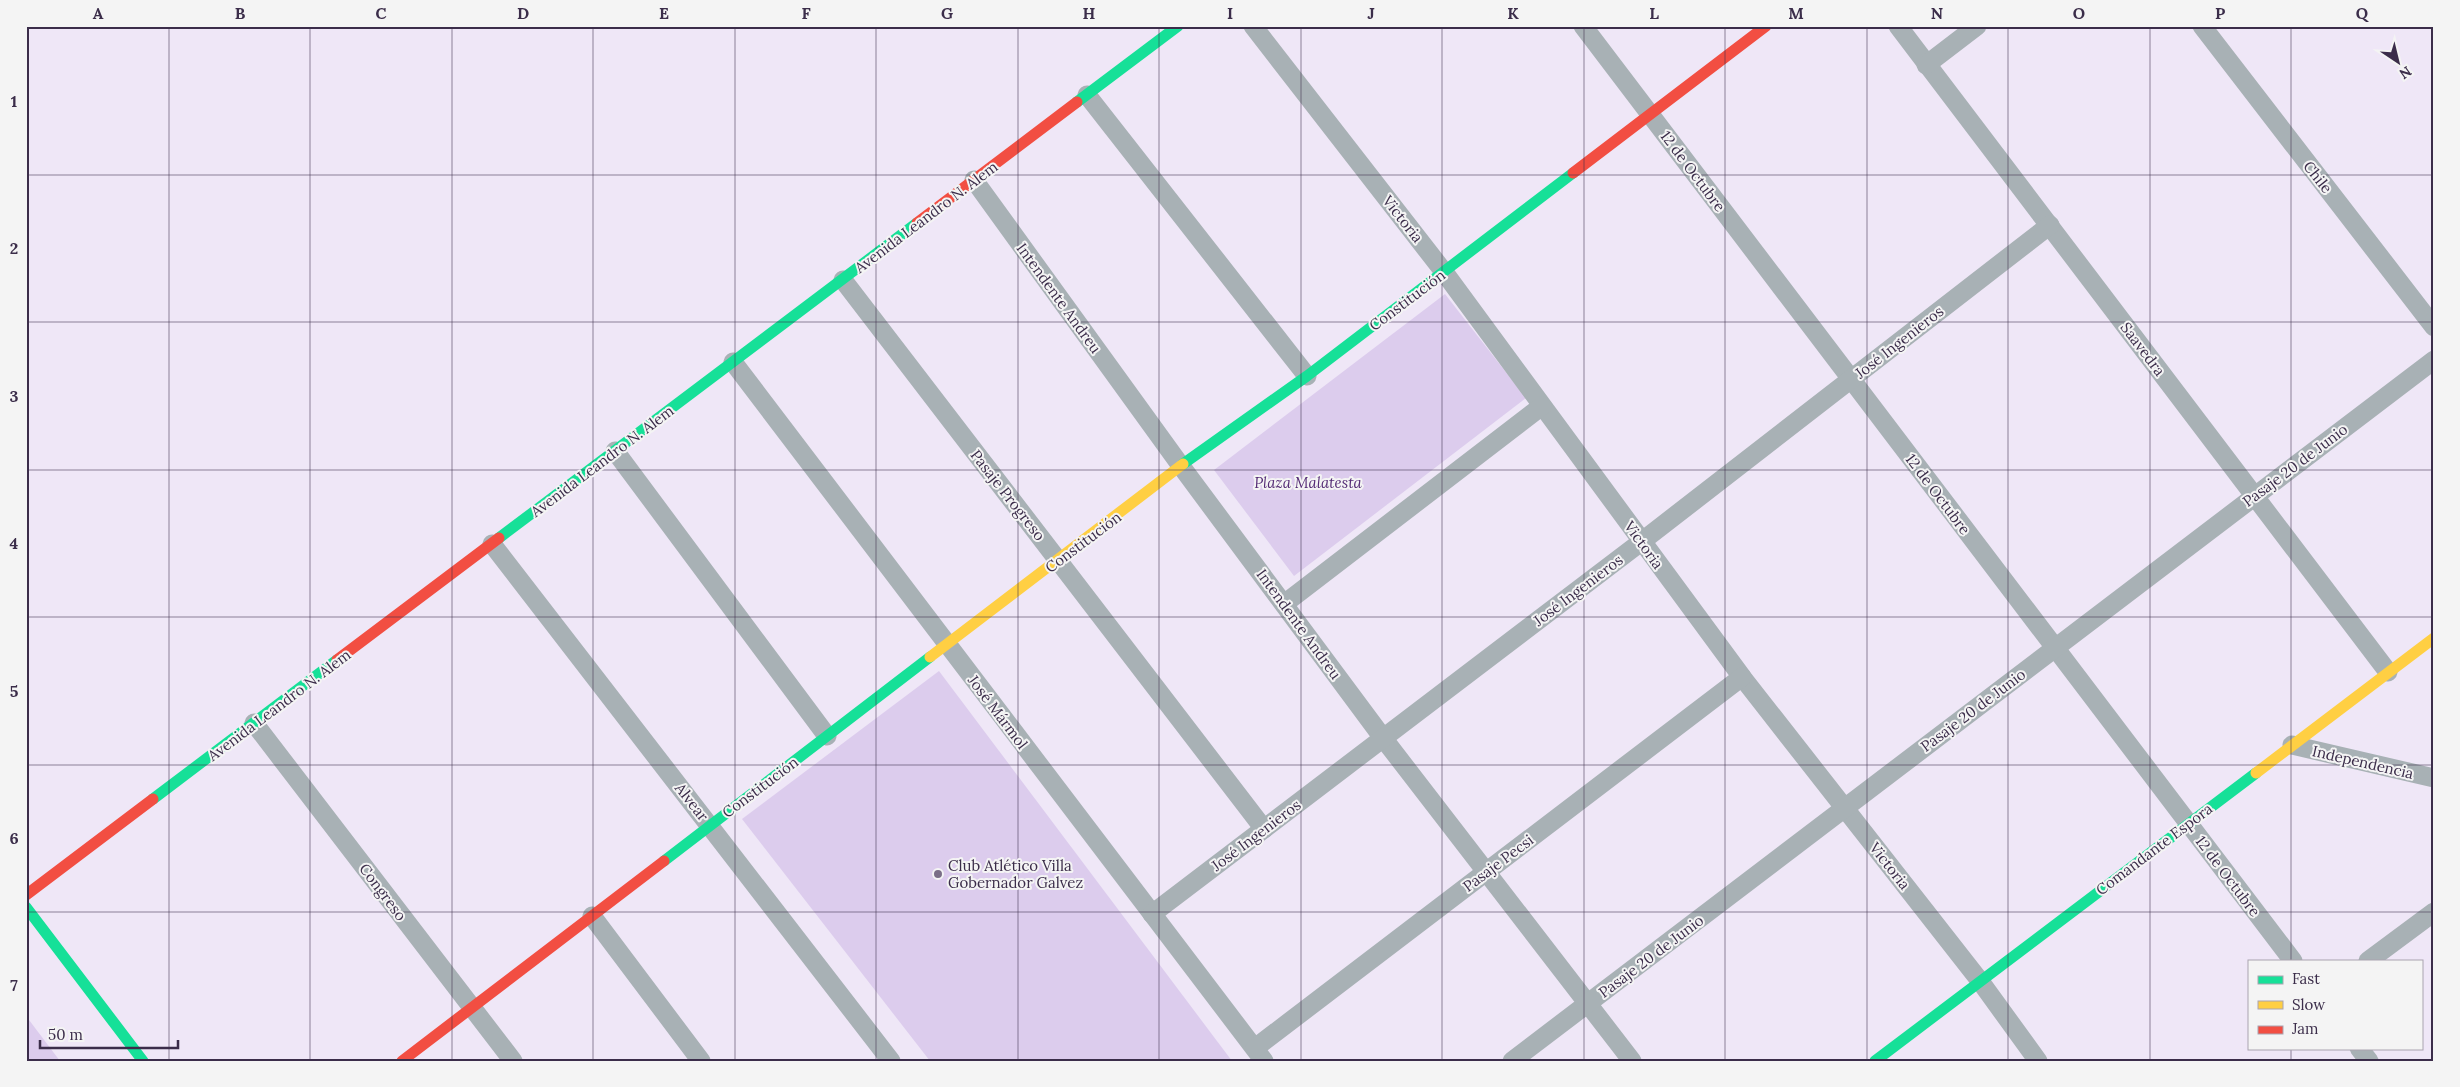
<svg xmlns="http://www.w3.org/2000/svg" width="2460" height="1087" font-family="Lora,serif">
<rect width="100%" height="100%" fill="#efe7f7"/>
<g fill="#dccced">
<path d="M1445,294L1526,398L1294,576L1214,470Z"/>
<path d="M939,671L1232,1061H930L742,819Z"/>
<path d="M26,1016L60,1061H26Z"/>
</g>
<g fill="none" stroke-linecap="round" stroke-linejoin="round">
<g stroke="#a8b1b5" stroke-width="19">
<path d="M1253,26L1444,272L1742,677L1980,981L2038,1061"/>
<path d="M1583,26L2293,961"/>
<path d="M1898,26L2388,672"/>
<path d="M2202,26L2434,327"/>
<path d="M1926,65L1977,26"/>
<path d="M1087,95L1307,376"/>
<path d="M974,180L1181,466L1383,738L1632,1061"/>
<path d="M843,280L1264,829"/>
<path d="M733,362L1264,1061"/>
<path d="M615,451L827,736"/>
<path d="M492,544L891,1061"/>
<path d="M1284,604L1542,406"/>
<path d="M254,723L513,1061"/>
<path d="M2292,745L2434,778"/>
<path d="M1152,914L1641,542L2050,225"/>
<path d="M592,916L701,1061"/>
<path d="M2368,961L2434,912"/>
<path d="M1255,1048L1742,677"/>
<path d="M2359,1048L2369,1061"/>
<path d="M1512,1061L2434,360"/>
</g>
<g stroke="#16e098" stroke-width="11">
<path d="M1077,102L1178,26"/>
<path d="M1183,464L1307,376L1573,173"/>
<path d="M499,538L917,223"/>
<path d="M153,799L337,660"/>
<path d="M664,861L930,657"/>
<path d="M26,907L143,1061"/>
<path d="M1875,1061L2256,773"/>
</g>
<g stroke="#ffcf43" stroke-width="11">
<path d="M930,657L1183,464"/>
<path d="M2256,773L2434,638"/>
</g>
<g stroke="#f24e42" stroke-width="11">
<path d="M1573,173L1766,26"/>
<path d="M917,223L1077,102"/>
<path d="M337,660L499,538"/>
<path d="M26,895L153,799"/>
<path d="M402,1061L664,861"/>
</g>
</g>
<path fill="none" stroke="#3b2d4a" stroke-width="1" stroke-opacity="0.55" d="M169,26V1061M310,26V1061M452,26V1061M593,26V1061M735,26V1061M876,26V1061M1018,26V1061M1159,26V1061M1301,26V1061M1442,26V1061M1584,26V1061M1725,26V1061M1867,26V1061M2008,26V1061M2150,26V1061M2291,26V961M26,175H2434M26,322H2434M26,470H2434M26,617H2434M26,765H2434M26,912H2434M2291,1048V1061"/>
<circle fill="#7a6e87" stroke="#f4f4f4" stroke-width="2" cx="938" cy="874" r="5"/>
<g text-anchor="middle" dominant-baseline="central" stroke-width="4" stroke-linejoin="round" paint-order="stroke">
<g font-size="15" fill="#3b2d4a" stroke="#f4f4f4">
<text transform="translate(1693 171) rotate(53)">12 de Octubre</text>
<text transform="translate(2318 177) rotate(52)">Chile</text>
<text transform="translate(926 217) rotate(-37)">Avenida Leandro N. Alem</text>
<text transform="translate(1403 219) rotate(52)">Victoria</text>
<text transform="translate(1059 298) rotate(54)">Intendente Andreu</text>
<text transform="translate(1407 300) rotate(-37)">Constitución</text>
<text transform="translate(1899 342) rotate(-38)">José Ingenieros</text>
<text transform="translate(2143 349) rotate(53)">Saavedra</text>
<text transform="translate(602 461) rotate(-37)">Avenida Leandro N. Alem</text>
<text transform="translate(2295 465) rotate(-37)">Pasaje 20 de Junio</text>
<text transform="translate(1938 494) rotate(53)">12 de Octubre</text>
<text transform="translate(1008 495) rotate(52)">Pasaje Progreso</text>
<text transform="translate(1083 542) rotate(-37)">Constitución</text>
<text transform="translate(1644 545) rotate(54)">Victoria</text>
<text transform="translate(1578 590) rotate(-37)">José Ingenieros</text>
<text transform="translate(1299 624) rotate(54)">Intendente Andreu</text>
<text transform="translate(279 705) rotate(-37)">Avenida Leandro N. Alem</text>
<text transform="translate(1973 710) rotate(-37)">Pasaje 20 de Junio</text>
<text transform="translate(998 712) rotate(53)">José Mármol</text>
<text transform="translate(2363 762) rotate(13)">Independencia</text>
<text transform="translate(760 787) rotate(-37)">Constitución</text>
<text transform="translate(692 802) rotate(52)">Alvear</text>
<text transform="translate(1256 835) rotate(-37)">José Ingenieros</text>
<text transform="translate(2154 849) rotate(-37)">Comandante Espora</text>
<text transform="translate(1498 863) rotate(-37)">Pasaje Pecsi</text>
<text transform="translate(1890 866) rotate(52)">Victoria</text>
<text transform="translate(2228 876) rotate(53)">12 de Octubre</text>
<text transform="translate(383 892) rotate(53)">Congreso</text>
<text transform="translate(1651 956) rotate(-37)">Pasaje 20 de Junio</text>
</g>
<g font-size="15" font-style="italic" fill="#542b75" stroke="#f4f4f4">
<text x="1308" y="482">Plaza Malatesta</text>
</g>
<g font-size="15" fill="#3b2d4a" stroke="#f4f4f4" text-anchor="start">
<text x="948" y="865">Club Atlético Villa<tspan x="948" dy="17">Gobernador Galvez</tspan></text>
</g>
</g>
<rect width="2460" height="1087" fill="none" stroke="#f4f4f4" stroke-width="55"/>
<rect x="2248" y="960" width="175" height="90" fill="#f4f4f4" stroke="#aaa4b0"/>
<rect x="2258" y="976" width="25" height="8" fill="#16e098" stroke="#aaa4b0"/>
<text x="2292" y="984" font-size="15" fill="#3b2d4a">Fast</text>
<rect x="2258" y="1001" width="25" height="8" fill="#ffcf43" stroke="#aaa4b0"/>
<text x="2292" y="1010" font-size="15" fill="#3b2d4a">Slow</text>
<rect x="2258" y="1026" width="25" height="8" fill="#f24e42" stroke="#aaa4b0"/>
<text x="2292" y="1034" font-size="15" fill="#3b2d4a">Jam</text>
<g transform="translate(2398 62) rotate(145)" stroke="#f4f4f4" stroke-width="4" paint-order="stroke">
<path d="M0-4L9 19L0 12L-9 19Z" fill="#3b2d4a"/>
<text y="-8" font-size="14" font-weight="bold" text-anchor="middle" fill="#3b2d4a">N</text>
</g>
<path d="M40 1040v8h138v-8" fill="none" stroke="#3b2d4a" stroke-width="2.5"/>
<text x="48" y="1040" font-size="15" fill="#3b2d4a" stroke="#f4f4f4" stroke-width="4" paint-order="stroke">50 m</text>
<rect x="28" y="28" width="2404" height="1032" fill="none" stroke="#3b2d4a" stroke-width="2"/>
<g font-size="16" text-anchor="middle" font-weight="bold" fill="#3b2d4a">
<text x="98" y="19">A</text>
<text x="240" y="19">B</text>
<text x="381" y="19">C</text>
<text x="523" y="19">D</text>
<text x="664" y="19">E</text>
<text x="806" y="19">F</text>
<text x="947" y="19">G</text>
<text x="1089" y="19">H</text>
<text x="1230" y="19">I</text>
<text x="1371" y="19">J</text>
<text x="1513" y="19">K</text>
<text x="1654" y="19">L</text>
<text x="1796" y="19">M</text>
<text x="1937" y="19">N</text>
<text x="2079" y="19">O</text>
<text x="2220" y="19">P</text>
<text x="2362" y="19">Q</text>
<text x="14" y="107">1</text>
<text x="14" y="254">2</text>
<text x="14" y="402">3</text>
<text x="14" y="549">4</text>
<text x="14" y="697">5</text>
<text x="14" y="844">6</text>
<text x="14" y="991">7</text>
</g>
</svg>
